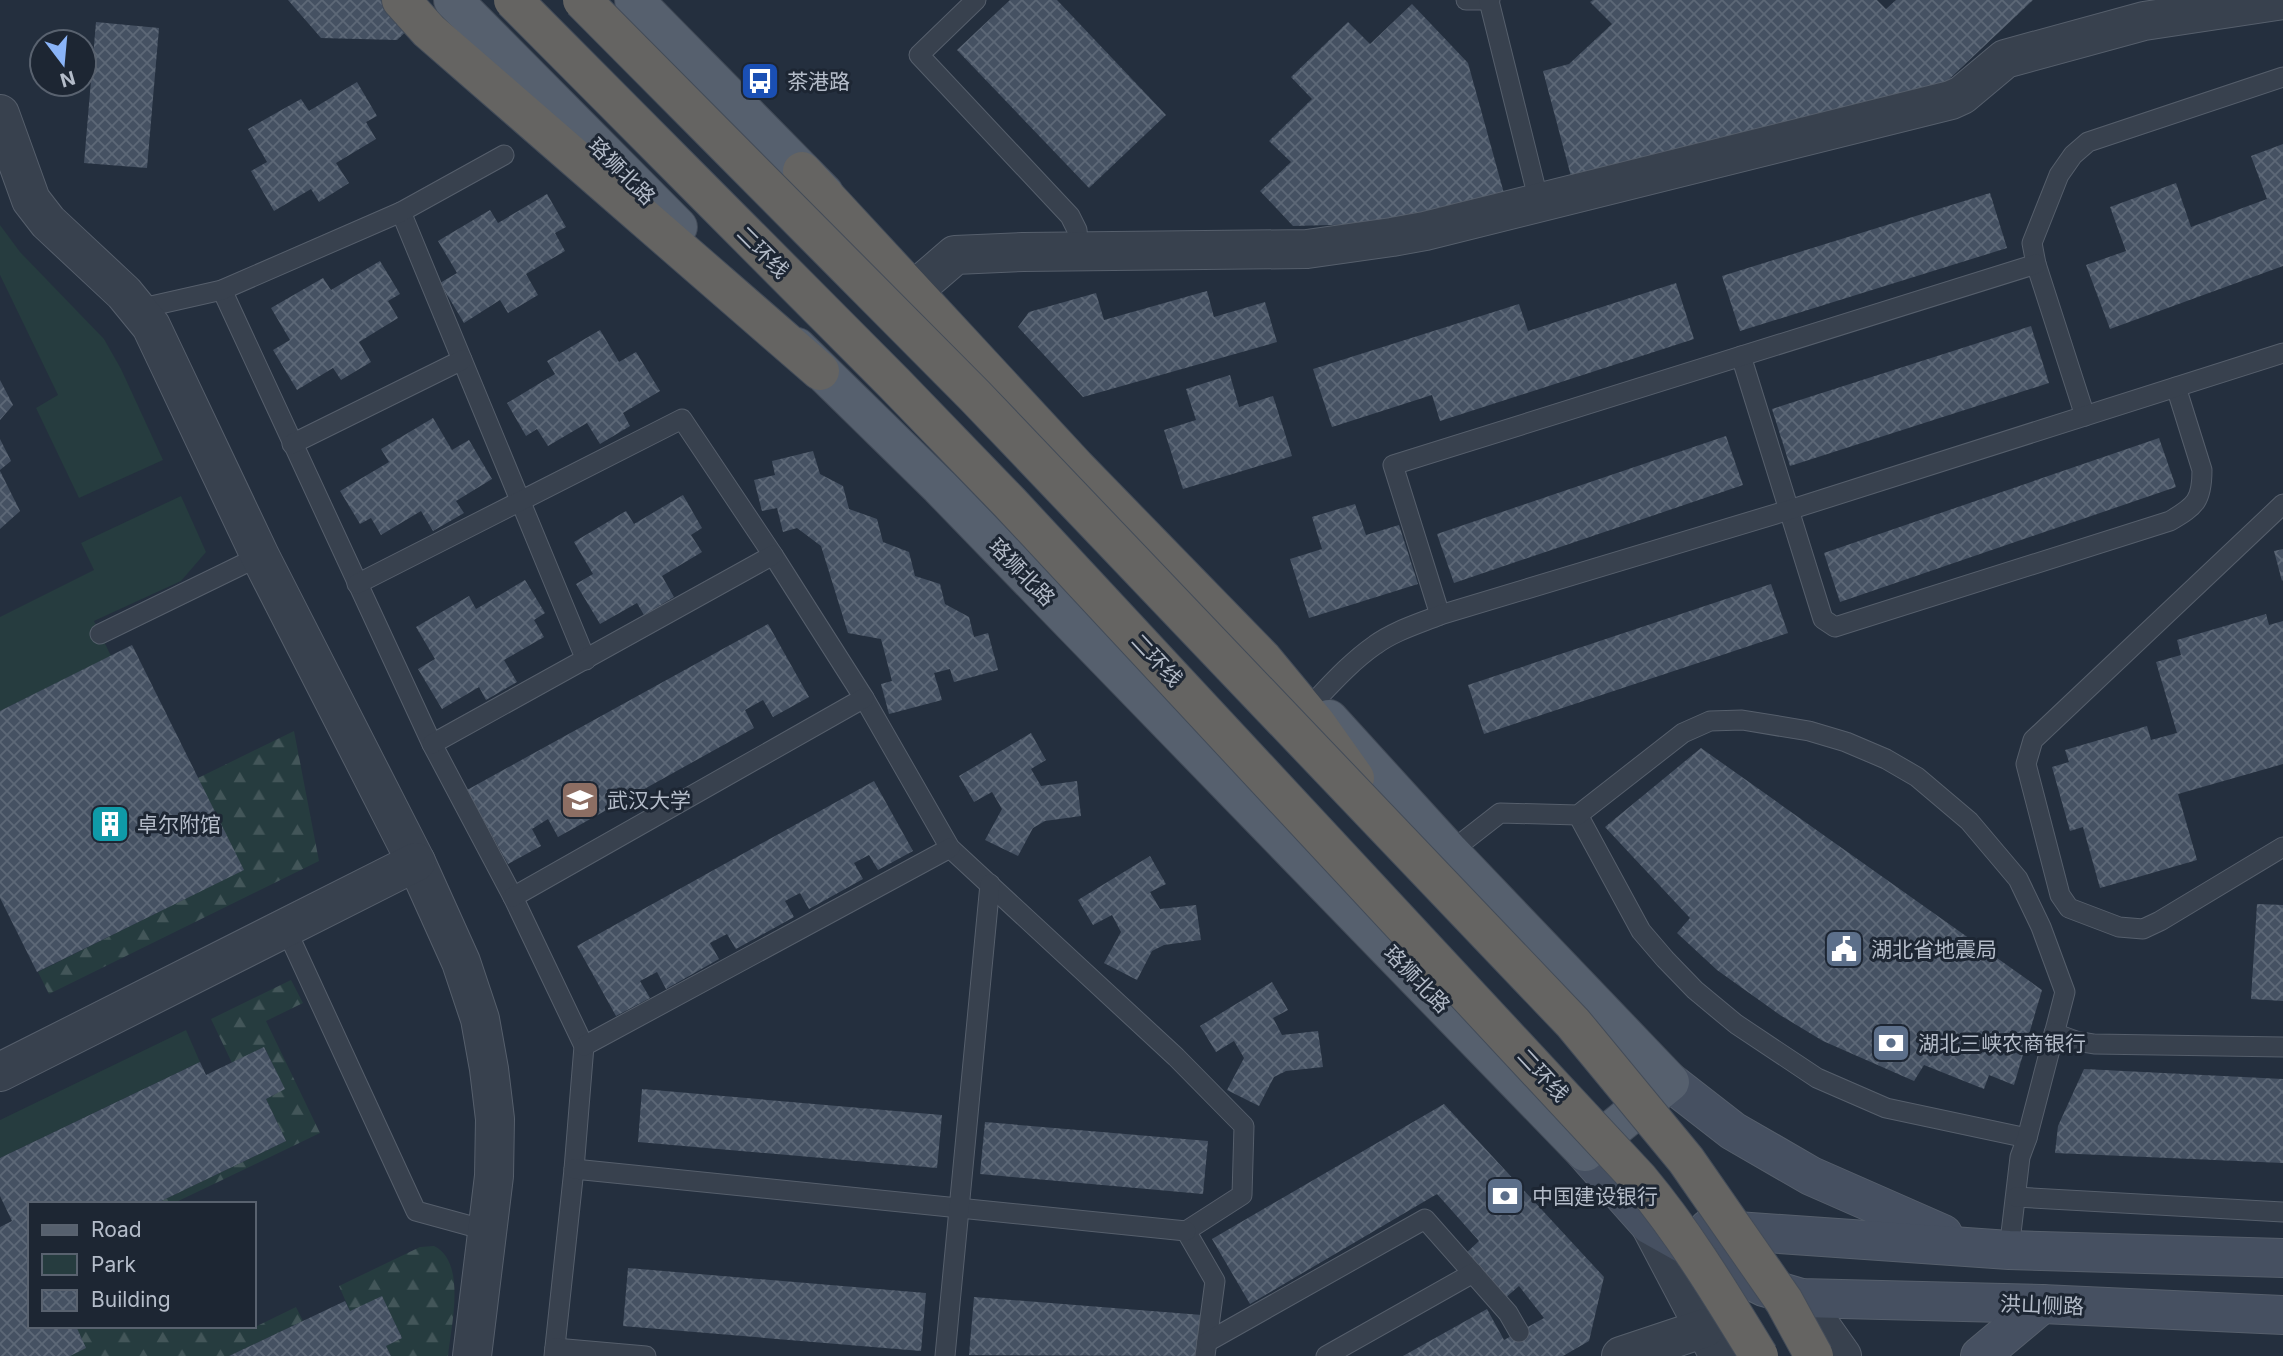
<svg xmlns="http://www.w3.org/2000/svg" width="2283" height="1356" font-family="Inter,'Noto Sans SC',sans-serif">
<defs>
<pattern id="forest-firs" width="22" height="20" patternUnits="userSpaceOnUse" patternTransform="scale(1.75)"><rect width="22" height="20" fill="#263c3f"/><path d="M5 1l3.5 6h-7zM16 11l3.5 6h-7z" fill="#435659"/></pattern>
<pattern id="building-cross-hatch" width="8" height="8" patternUnits="userSpaceOnUse" patternTransform="scale(1.75)"><rect width="8" height="8" fill="#455162"/><path d="M0 0l8 8M0 8l8-8" fill="none" stroke="#5d6877"/></pattern>
</defs>
<rect width="100%" height="100%" fill="#242f3e"/>
<g fill="#263c3f">
<path d="M0,225L20,252L104,339L121,369L163,460L79,498L36,408L58,395L0,275Z"/>
<path d="M181,496L206,552L181,581L94,621L111,656L0,711V617L94,570L81,543Z"/>
<path d="M186,1030L200,1062L0,1158V1120Z"/>
</g>
<g fill="url(#forest-firs)">
<path d="M294,731L319,861L49,994L38,972L243,870L198,778Z"/>
<path d="M291,980L303,1003L266,1021L320,1133L172,1204H155L286,1141L266,1099L284,1089L265,1048L232,1063L211,1019Z"/>
<path d="M434,1246C467,1262 451,1326 448,1356H391L386,1346L402,1338L382,1297L350,1311L339,1286L420,1247Z"/>
<path d="M296,1307L303,1321L229,1356H70L76,1326H254V1320L257,1326Z"/>
</g>
<g fill="url(#building-cross-hatch)">
<path d="M288,0H386L411,27L397,40L321,38Z"/>
<path d="M1010,0H1057L1166,115L1089,188L957,50Z"/>
<path d="M1593,0H1877L1886,9L1896,0H2033L1945,83L1572,180L1543,71L1569,64L1612,24L1590,2Z"/>
<path d="M1412,4L1468,63L1505,197L1405,223L1293,226L1260,191L1291,162L1269,141L1312,99L1291,77L1348,22L1370,44Z"/>
<path d="M96,22L159,28L147,168L84,163Z"/>
<path d="M357,82L377,116L366,122L376,139L336,163L349,183L319,202L311,189L274,211L251,171L267,162L248,129L301,99L309,111Z"/>
<path d="M2283,144V266L2110,329L2086,265L2126,251L2110,207L2176,183L2191,227L2267,199L2251,156Z"/>
<path d="M1990,193L2007,248L1740,331L1722,276Z"/>
<path d="M547,194L566,227L555,233L565,251L526,274L538,295L508,313L500,300L464,323L440,283L457,273L438,241L490,210L498,223Z"/>
<path d="M380,261L400,294L388,301L398,318L359,342L371,362L341,380L333,368L297,390L273,350L290,340L271,308L323,278L331,290Z"/>
<path d="M1676,283L1694,339L1440,421L1432,395L1332,427L1313,369L1519,304L1528,331Z"/>
<path d="M1207,291L1214,317L1265,302L1277,342L1083,397L1018,327L1029,312L1096,293L1104,320Z"/>
<path d="M2031,326L2049,383L1790,466L1772,409Z"/>
<path d="M600,330L619,362L636,352L660,391L623,413L630,426L600,444L587,423L548,446L537,429L526,436L507,403L555,374L547,361Z"/>
<path d="M1230,375L1239,407L1273,396L1292,456L1183,489L1164,430L1196,420L1186,389Z"/>
<path d="M0,380L13,405L0,420Z"/>
<path d="M433,418L452,450L469,440L492,479L456,501L464,513L433,531L421,511L381,535L371,518L360,524L340,491L389,462L381,449Z"/>
<path d="M1726,436L1743,485L1454,583L1437,534Z"/>
<path d="M2159,438L2176,487L1840,602L1824,553Z"/>
<path d="M0,439L11,461L0,470Z"/>
<path d="M813,451L820,474L843,486L849,509L877,519L883,542L909,552L915,576L940,584L945,604L969,617L974,637L988,633L998,670L954,682L950,669L934,673L942,700L889,714L881,684L892,681L881,639L848,633L821,546L797,528L783,532L777,508L762,511L754,480L775,475L772,461Z"/>
<path d="M0,471L20,511L0,529Z"/>
<path d="M683,495L702,528L691,535L702,552L662,576L674,597L644,615L637,603L600,624L576,584L593,574L574,542L626,511L634,524Z"/>
<path d="M1355,504L1366,535L1399,525L1418,584L1309,618L1290,559L1322,549L1312,517Z"/>
<path d="M2283,549V580L2282,581L2274,551Z"/>
<path d="M525,580L545,613L534,620L544,637L504,660L517,682L486,700L479,687L442,709L418,669L435,659L416,627L469,596L476,609Z"/>
<path d="M1771,584L1788,633L1484,734L1468,685Z"/>
<path d="M2266,614L2269,625L2283,621V764L2178,794L2197,860L2100,888L2083,827L2070,831L2052,767L2069,762L2065,750L2147,726L2151,740L2177,733L2156,662L2181,655L2177,640Z"/>
<path d="M768,624L809,697L773,717L763,700L745,710L754,728L558,837L548,819L532,829L541,846L508,864L467,790Z"/>
<path d="M132,645L244,870L37,972L0,898V711Z"/>
<path d="M1031,733L1046,760L1031,769L1041,786L1077,781L1081,816L1045,821L1033,828L1018,856L985,840L1002,809L992,792L974,802L959,776Z"/>
<path d="M1701,748L2042,990L2014,1085L1989,1075L1984,1089L1924,1065L1914,1081L1823,1041L1780,1015L1717,970L1677,933L1690,918L1605,827Z"/>
<path d="M874,781L913,851L878,870L869,855L854,863L863,879L809,909L800,893L785,901L794,917L736,949L727,934L710,943L719,959L666,989L657,972L640,981L650,998L616,1016L577,946Z"/>
<path d="M1150,856L1166,884L1150,892L1160,909L1196,905L1201,940L1164,945L1152,951L1137,980L1104,963L1121,932L1112,915L1093,925L1078,900Z"/>
<path d="M2257,904L2283,905V1001L2251,999Z"/>
<path d="M1272,982L1288,1010L1273,1018L1282,1035L1318,1031L1323,1067L1286,1071L1274,1077L1259,1106L1227,1090L1244,1058L1234,1041L1216,1052L1200,1026Z"/>
<path d="M264,1047L285,1089L266,1099L286,1141L155,1204H30V1326H76L86,1348L70,1356H0V1227L12,1221L0,1196V1158L200,1062L206,1075Z"/>
<path d="M2084,1069L2283,1079V1163L2055,1153L2058,1126Z"/>
<path d="M642,1089L942,1115L937,1168L638,1142Z"/>
<path d="M1444,1104L1604,1277L1589,1341L1563,1356H1403L1487,1309L1504,1340L1544,1318L1519,1286L1504,1299L1464,1255L1479,1241L1437,1194L1250,1304L1212,1239Z"/>
<path d="M985,1122L1208,1141L1203,1194L980,1174Z"/>
<path d="M628,1268L926,1293L921,1351L623,1326Z"/>
<path d="M382,1296L402,1338L386,1346L391,1356H229L345,1301L350,1311Z"/>
<path d="M974,1297L1202,1315L1198,1356L969,1355Z"/>
</g>
<g fill="none" stroke-linecap="round" stroke-linejoin="round">
<g stroke="#565f6c" stroke-width="21">
<g id="service">
<path d="M976,0L919,55L1070,216L1077,230L1079,251"/>
<path d="M1466,0H1490"/>
<path d="M1489,1L1539,202"/>
<path d="M401,212L586,660"/>
<path d="M222,290L432,744L513,897L584,1046L574,1169L554,1356"/>
<path d="M138,309L222,290L401,212L504,155"/>
<path d="M1741,356L1823,619L1835,627L2170,521C2196,506 2202,500 2202,470L2176,387"/>
<path d="M2085,416L2036,264L2032,243L2059,175L2073,155L2088,142L2283,77"/>
<path d="M292,444L462,360"/>
<path d="M2283,504L2033,740L2026,764L2060,895L2069,908L2119,927L2143,929L2160,921L2283,847"/>
<path d="M357,584L682,419L773,555L864,698L950,848L1176,1057L1244,1126L1242,1195L1186,1231L1215,1281L1205,1356"/>
<path d="M1440,615L1393,465L2036,264"/>
<path d="M100,634L260,556"/>
<path d="M1314,702C1333,682 1352,661 1375,645C1394,631 1418,624 1440,615L1789,510L2283,353"/>
<path d="M432,744L773,555"/>
<path d="M1578,815L1641,931L1665,959L1695,990L1736,1024L1817,1078L1886,1108L2027,1138"/>
<path d="M1450,852L1500,813L1578,815L1683,733L1710,721L1742,720L1809,731L1846,742L1886,759L1917,777L1969,821L2018,879L2041,927L2065,992L2027,1138L2020,1157L2009,1250"/>
<path d="M513,897L864,698"/>
<path d="M286,929L416,1211L489,1231"/>
<path d="M2054,1033L2076,1041L2094,1044L2283,1047"/>
<path d="M584,1046L950,848"/>
<path d="M574,1169L1186,1231"/>
<path d="M2016,1197L2283,1212"/>
<path d="M1207,1342L1425,1219L1508,1313L1519,1332"/>
<path d="M555,1348L646,1356"/>
<path d="M945,1356L990,884"/>
<path d="M1326,1356L1473,1273"/>
</g>
</g>
<g stroke="#565f6c" stroke-width="40">
<g id="minor">
<path d="M0,114L31,200L48,222L124,293L151,326L260,556L416,862L461,962L480,1019L489,1069L495,1119L494,1176L472,1356"/>
<path d="M919,286L955,255L1023,252L1307,249L1392,237L1425,231L1951,100L1962,95L2005,59L2144,21L2283,0"/>
<path d="M0,1072L416,862"/>
<path d="M1650,1225L1719,1356"/>
<path d="M1801,1298L1842,1356"/>
<path d="M1621,1356L1705,1328"/>
</g>
</g>
<g stroke="#565f6c" stroke-width="40">
<g id="secondary">
<path d="M1670,1082L1733,1131L1811,1176L1943,1234"/>
<path d="M1585,1152L1650,1225L1736,1273L1764,1287L1801,1298L2042,1304L2283,1315"/>
<path d="M1708,1229L2009,1250L2283,1258"/>
<path d="M1980,1356L2042,1304"/>
</g>
</g>
<g stroke="#414a57" stroke-width="40">
<g id="primary">
<path d="M453,0L678,227"/>
<path d="M634,0L824,193"/>
<path d="M797,347L940,487L1585,1152L1670,1082L1450,852L1329,719"/>
</g>
</g>
<g stroke="#434c59" stroke-width="40">
<g id="trunk">
<path d="M401,0L429,31L820,371"/>
<path d="M802,171L1076,467L1263,659L1316,723L1355,778"/>
</g>
</g>
<use href="#service" stroke="#38414e" stroke-width="19"/>
<use href="#minor" stroke="#38414e" stroke-width="38"/>
<use href="#secondary" stroke="#465061" stroke-width="38"/>
<use href="#primary" stroke="#56606e" stroke-width="38"/>
<use href="#trunk" stroke="#656462" stroke-width="38"/>
<g stroke="#434c59" stroke-width="40" stroke-linecap="butt">
<g id="trunk-bridge">
<path d="M513,0L894,383L1010,503L1639,1179C1685,1234 1721,1294 1759,1356"/>
<path d="M582,0L975,396L1573,1023L1686,1160L1784,1301L1814,1356"/>
</g>
</g>
<use href="#trunk-bridge" stroke="#656462" stroke-width="38"/>
</g>
<defs>
<g id="bus-square" transform="scale(2.0125)"><rect x="-9" y="-9" width="18" height="18" rx="4" fill="#1a4fb4" stroke="#1d2633"/><path d="M-5-6H5V4H4V6H2V4H-2V6H-4V4H-5ZM-3.5-4V0h7V-4ZM-3.5 1.2v1.5H-2V1.2ZM2 1.2v1.5H3.5V1.2Z" fill="#fff"/></g>
<g id="university-square" transform="scale(2.0125)"><rect x="-9" y="-9" width="18" height="18" rx="4" fill="#8d6e63" stroke="#1d2633"/><path d="M0-5L7-2L0 1L-7-2ZM-4 1L0 2.5L4 1V4Q0 6-4 4Z" fill="#fff"/></g>
<g id="building-square" transform="scale(2.0125)"><rect x="-9" y="-9" width="18" height="18" rx="4" fill="#0f9aa8" stroke="#1d2633"/><path d="M-4-6H4V6H1V3H-1V6H-4ZM-2.5-4.3h1.7v1.8h-1.7ZM.8-4.3h1.7v1.8H.8ZM-2.5-1h1.7V.8h-1.7ZM.8-1h1.7V.8H.8Z" fill="#fff"/></g>
<g id="civic-square" transform="scale(2.0125)"><rect x="-9" y="-9" width="18" height="18" rx="4" fill="#5c6f8a" stroke="#1d2633"/><path d="M-.6-6.5H3V-4.5H.6V-3L4-1V1h2V6H-6V1h2V-1L-.6-3ZM-1.2 2.5V6h2.4V2.5Z" fill="#fff"/></g>
<g id="bank-square" transform="scale(2.0125)"><rect x="-9" y="-9" width="18" height="18" rx="4" fill="#5c6f8a" stroke="#1d2633"/><path d="M-6-4H6V4H-6ZM0-2.3a2.3 2.3 0 1 0 0 4.6a2.3 2.3 0 1 0 0-4.6Z" fill="#fff"/></g>
</defs>
<g fill-rule="evenodd">
<use href="#bus-square" x="760" y="81"/>
<use href="#university-square" x="580" y="800"/>
<use href="#building-square" x="110" y="824"/>
<use href="#civic-square" x="1844" y="949"/>
<use href="#bank-square" x="1891" y="1043"/>
<use href="#bank-square" x="1505" y="1196"/>
</g>
<g text-anchor="middle" dominant-baseline="central" stroke-width="6" stroke-linejoin="round" paint-order="stroke">
<g font-size="21" fill="#b4bcc9" stroke="#1d2633" text-anchor="start">
<text x="787" y="81">茶港路</text>
<text x="607" y="800">武汉大学</text>
<text x="137" y="824">卓尔附馆</text>
<text x="1871" y="949">湖北省地震局</text>
<text x="1918" y="1043">湖北三峡农商银行</text>
<text x="1532" y="1196">中国建设银行</text>
</g>
<g font-size="21" fill="#b4bcc9" stroke="#1d2633">
<text transform="translate(622 171) rotate(45)">珞狮北路</text>
<text transform="translate(763 252) rotate(45)">二环线</text>
<text transform="translate(1022 572) rotate(46)">珞狮北路</text>
<text transform="translate(1157 660) rotate(47)">二环线</text>
<text transform="translate(1417 979) rotate(46)">珞狮北路</text>
<text transform="translate(1543 1075) rotate(47)">二环线</text>
<text transform="translate(2042 1305) rotate(2)">洪山侧路</text>
</g>
</g>
<rect x="28" y="1202" width="228" height="126" fill="#1d2633" stroke="#59626f" stroke-width="2"/>
<rect x="42" y="1225" width="35" height="10" fill="#56606e" stroke="#59626f" stroke-width="2"/>
<text x="91" y="1237" font-size="21" fill="#b4bcc9">Road</text>
<rect x="42" y="1254" width="35" height="21" fill="#263c3f" stroke="#59626f" stroke-width="2"/>
<text x="91" y="1272" font-size="21" fill="#b4bcc9">Park</text>
<rect x="42" y="1290" width="35" height="21" fill="url(#building-cross-hatch)" stroke="#59626f" stroke-width="2"/>
<text x="91" y="1307" font-size="21" fill="#b4bcc9">Building</text>
<g transform="translate(63 63) rotate(164)"><circle r="33" fill="#1d2633" stroke="#59626f" stroke-width="2"/>
<path d="M0-5L12 26L0 18L-12 26Z" fill="#8ab4f8"/>
<text y="-10" font-size="19" font-weight="bold" text-anchor="middle" fill="#b4bcc9">N</text>
</g>
</svg>
